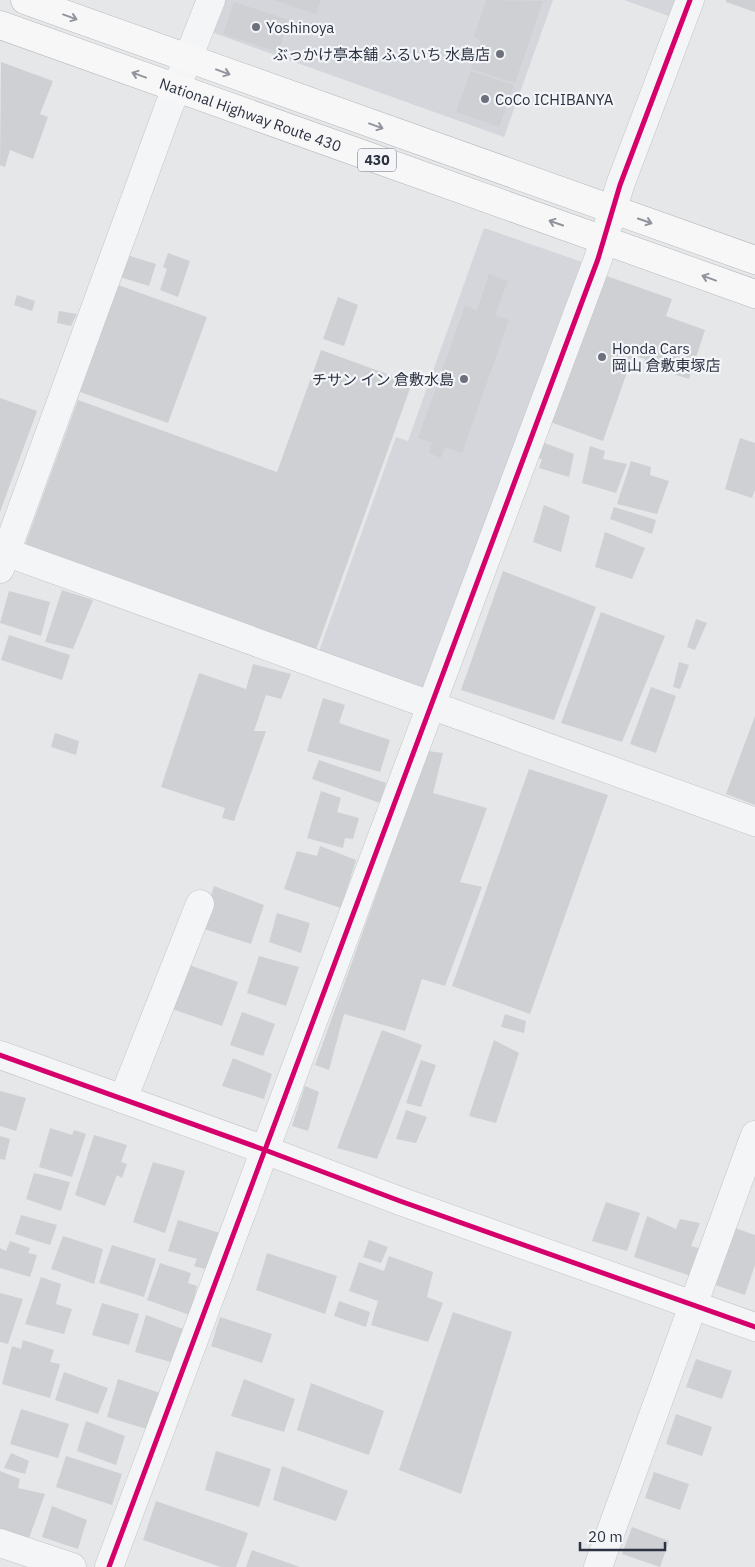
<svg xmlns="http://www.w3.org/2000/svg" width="755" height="1567" font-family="'IBM Plex Sans','Noto Sans JP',sans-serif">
<rect width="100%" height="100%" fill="#e5e7e9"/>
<g fill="#d4d6dc">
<path d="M222,0H553L504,137L211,32Z"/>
<path d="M624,0H684L677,19Z"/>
<path d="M484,228L582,262L428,693L318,654L396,437L408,441Z"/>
</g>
<g fill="#cfd0d3">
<path d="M274,0H321L316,14Z"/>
<path d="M486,0L543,1L515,83L471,69L481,40L474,37Z"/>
<path d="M726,0H755V12L726,2Z"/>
<path d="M234,2L289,20L278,52L223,34Z"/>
<path d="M1,62L53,81L40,114L48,117L33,159L10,150L5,167L0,165Z"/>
<path d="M471,71L514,85L499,127L456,112Z"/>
<path d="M168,253L190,261L178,297L160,290L167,269L163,267Z"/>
<path d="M127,255L156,264L149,286L120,277Z"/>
<path d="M489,274L508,281L495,315L509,320L462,453L445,447L441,458L429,453L432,443L418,438L465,306L477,310Z"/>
<path d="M601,274L672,299L666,316L705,330L689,379L643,364L645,359L633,355L603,441L550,422Z"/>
<path d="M118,285L207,317L168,423L80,392Z"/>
<path d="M17,295L35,301L32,311L14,305Z"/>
<path d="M338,297L358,305L344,346L323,339Z"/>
<path d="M59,311L77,314L71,326L57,323Z"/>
<path d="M321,350L412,383L316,650L25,545L78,400L277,472Z"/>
<path d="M0,398L37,411L0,512Z"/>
<path d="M740,438L755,443V490L752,498L725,489Z"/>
<path d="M542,442L574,454L569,477L539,468L542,459L537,458Z"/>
<path d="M590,446L605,451L603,459L627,464L616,493L582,483Z"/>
<path d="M631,461L651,467L650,475L669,481L657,514L617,504Z"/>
<path d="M544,505L570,516L561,552L533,542Z"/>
<path d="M614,507L656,520L652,534L610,519Z"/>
<path d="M605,532L645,548L632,579L595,567Z"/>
<path d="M503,571L596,607L554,720L461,690Z"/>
<path d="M62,590L93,600L73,649L45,642Z"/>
<path d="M9,591L50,602L41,636L0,623Z"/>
<path d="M601,612L665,636L622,742L561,723Z"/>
<path d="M696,619L707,623L695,650L687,647Z"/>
<path d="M9,635L70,655L62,680L1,660Z"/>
<path d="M679,662L689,665L680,689L673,687Z"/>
<path d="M253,664L291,674L281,699L266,695L254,731H266L234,821L222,818L225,808L161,787L199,673L246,689Z"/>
<path d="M651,687L676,696L656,753L630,744Z"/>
<path d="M323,698L345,705L339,723L390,740L380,772L307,751Z"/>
<path d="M755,716V805L726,794Z"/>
<path d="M55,733L79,741L76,755L51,747Z"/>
<path d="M428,751L443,753L433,793L487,808L460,882L482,887L445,986L422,979L405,1031L344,1014L329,1070L315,1065Z"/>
<path d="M319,760L386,783L380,803L312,779Z"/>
<path d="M529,769L608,795L530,1014L452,986Z"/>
<path d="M321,791L341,798L337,812L359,818L353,839L345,838L343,848L307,838Z"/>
<path d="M320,846L356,860L341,908L284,889L297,851L317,856Z"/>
<path d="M214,886L264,905L251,944L201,928Z"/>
<path d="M277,913L310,923L301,953L269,942Z"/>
<path d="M259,956L299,967L286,1006L247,993Z"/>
<path d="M186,964L238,982L222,1026L169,1008Z"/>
<path d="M242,1012L275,1024L263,1056L230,1045Z"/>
<path d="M505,1014L526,1021L524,1033L501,1027Z"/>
<path d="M382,1030L422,1045L377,1159L337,1148Z"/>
<path d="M494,1040L519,1053L496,1123L469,1116Z"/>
<path d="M233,1058L272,1074L264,1099L222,1086Z"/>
<path d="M421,1060L436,1065L421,1107L406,1103Z"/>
<path d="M305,1086L319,1092L308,1131L292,1126Z"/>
<path d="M0,1091L26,1098L16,1131L0,1126Z"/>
<path d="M406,1110L427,1117L416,1143L396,1139Z"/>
<path d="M50,1128L72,1135L74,1130L86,1134L72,1177L39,1167Z"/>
<path d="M94,1135L127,1145L121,1162L127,1164L122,1178L117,1175L105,1206L75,1195Z"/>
<path d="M0,1136L10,1139L5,1160L0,1159Z"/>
<path d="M153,1162L185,1171L165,1233L133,1222Z"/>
<path d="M34,1173L70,1182L61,1211L26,1199Z"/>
<path d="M606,1202L640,1213L627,1251L592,1241Z"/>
<path d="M21,1215L57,1225L50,1245L15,1234Z"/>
<path d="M647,1216L676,1229L680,1219L700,1223L691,1246L702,1249L691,1276L634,1257Z"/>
<path d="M178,1220L223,1234L209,1270L194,1266L197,1259L168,1251Z"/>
<path d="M732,1227L755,1235V1265L745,1295L715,1285Z"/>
<path d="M63,1236L103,1249L94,1284L51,1269Z"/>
<path d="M369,1240L388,1247L381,1263L363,1257Z"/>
<path d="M10,1241L30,1248L28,1253L37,1255L30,1277L0,1268V1248L6,1251Z"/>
<path d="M112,1245L156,1259L144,1297L99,1283Z"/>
<path d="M267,1253L337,1276L325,1314L256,1290Z"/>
<path d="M389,1256L433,1272L427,1297L443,1303L428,1342L371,1325L378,1301L349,1291L359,1262L384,1271Z"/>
<path d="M160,1263L191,1273L188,1283L197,1286L190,1315L147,1300Z"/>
<path d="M41,1277L61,1284L56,1304L72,1309L64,1334L25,1324Z"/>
<path d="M0,1293L23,1299L8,1344L0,1342Z"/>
<path d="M339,1301L370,1312L366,1327L334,1316Z"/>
<path d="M102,1303L139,1314L129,1345L92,1335Z"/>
<path d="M453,1312L512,1332L461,1494L399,1470Z"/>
<path d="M146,1315L183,1329L171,1362L135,1352Z"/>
<path d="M220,1317L272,1334L262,1363L211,1346Z"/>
<path d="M23,1340L54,1350L50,1362L60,1364L50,1398L2,1384L12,1346L21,1349Z"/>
<path d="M696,1359L732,1371L722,1399L686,1387Z"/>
<path d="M64,1372L108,1388L98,1414L55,1400Z"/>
<path d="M118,1379L163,1394L150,1430L107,1417Z"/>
<path d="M244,1379L295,1399L284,1432L231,1416Z"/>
<path d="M311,1383L384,1411L369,1455L297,1430Z"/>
<path d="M21,1409L69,1424L58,1458L10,1444Z"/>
<path d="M676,1414L712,1427L702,1456L666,1444Z"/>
<path d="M86,1421L125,1436L116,1465L77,1451Z"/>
<path d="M216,1451L271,1469L259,1507L205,1490Z"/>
<path d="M11,1453L29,1461L25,1474L4,1468Z"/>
<path d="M66,1456L122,1474L112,1505L56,1487Z"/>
<path d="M282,1466L348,1491L336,1521L273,1500Z"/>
<path d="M0,1471L20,1479L18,1488L45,1494L29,1538L0,1529Z"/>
<path d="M654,1472L689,1484L680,1510L645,1498Z"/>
<path d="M156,1501L248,1533L236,1567H221L143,1540Z"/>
<path d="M52,1506L87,1520L78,1549L42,1537Z"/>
<path d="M632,1527L669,1541L660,1567L622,1554Z"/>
<path d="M252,1550L300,1567H246Z"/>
</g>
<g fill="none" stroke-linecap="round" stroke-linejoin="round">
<g stroke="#c3c5c7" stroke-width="29">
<g id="street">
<path d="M0,550L755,822"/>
<path d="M0,569L168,109L211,0"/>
<path d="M0,1055L265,1150L400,1201L755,1327"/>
<path d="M123,1099L200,904"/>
<path d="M0,1543L72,1567"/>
<path d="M109,1567L598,259L620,185L690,0"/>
<path d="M598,1567L755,1135"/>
</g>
</g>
<g stroke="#b8babe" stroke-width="29">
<g id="highway">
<path d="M25,0L755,260"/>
<path id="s1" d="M0,25L755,294"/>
</g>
</g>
<use href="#street" stroke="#f4f5f6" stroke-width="28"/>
<use href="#highway" stroke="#f7f7f8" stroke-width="28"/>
<g stroke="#f3f5f8" stroke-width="8">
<g id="cycleway">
<path d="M0,1055L265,1150L400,1201L755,1327"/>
<path d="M109,1567L598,259L620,185L690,0"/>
</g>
</g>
<use href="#cycleway" stroke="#d6006c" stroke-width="5"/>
</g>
<defs><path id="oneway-shaft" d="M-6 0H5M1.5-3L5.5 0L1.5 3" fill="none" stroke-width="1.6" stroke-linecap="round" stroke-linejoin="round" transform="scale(1.25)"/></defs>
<g stroke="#92949d">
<use href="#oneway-shaft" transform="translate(70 17) rotate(20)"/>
<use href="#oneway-shaft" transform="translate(223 72) rotate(20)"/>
<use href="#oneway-shaft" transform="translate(139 75) rotate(-160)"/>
<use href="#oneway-shaft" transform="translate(376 126) rotate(20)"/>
<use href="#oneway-shaft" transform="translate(645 221) rotate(19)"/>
<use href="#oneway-shaft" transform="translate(556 223) rotate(-161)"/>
<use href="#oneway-shaft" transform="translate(709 278) rotate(-160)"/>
</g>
<g fill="#6d717c" stroke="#f3f5f8" stroke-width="2">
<circle cx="256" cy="27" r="5"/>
<circle cx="500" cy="54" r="5"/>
<circle cx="485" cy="99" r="5"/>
<circle cx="602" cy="357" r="5"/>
<circle cx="464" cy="379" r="5"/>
</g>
<g text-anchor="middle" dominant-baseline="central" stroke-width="4.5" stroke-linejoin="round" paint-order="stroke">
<rect fill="#f3f5f8" stroke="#686c79" stroke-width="1" x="358" y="148.5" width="38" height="23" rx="4"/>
<g font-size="14" font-weight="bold" fill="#2c3242">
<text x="377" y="160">430</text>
</g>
<g font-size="15" fill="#2c3242" stroke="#f3f5f8" text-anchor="start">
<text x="266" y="27">Yoshinoya</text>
<text x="490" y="54" text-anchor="end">ぶっかけ亭本舗 ふるいち 水島店</text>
<text x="495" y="99">CoCo ICHIBANYA</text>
<text x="612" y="348">Honda Cars<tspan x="612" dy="17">岡山 倉敷東塚店</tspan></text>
<text x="454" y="379" text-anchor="end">チサン イン 倉敷水島</text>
</g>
<g font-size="15" fill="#2c3242" stroke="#f3f5f8">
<text stroke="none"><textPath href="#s1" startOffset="266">National Highway Route 430</textPath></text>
</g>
</g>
<path d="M580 1542v8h85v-8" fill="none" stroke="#2c3242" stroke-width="2.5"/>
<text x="588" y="1542" font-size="15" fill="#2c3242" stroke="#f3f5f8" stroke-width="4" paint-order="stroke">20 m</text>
</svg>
